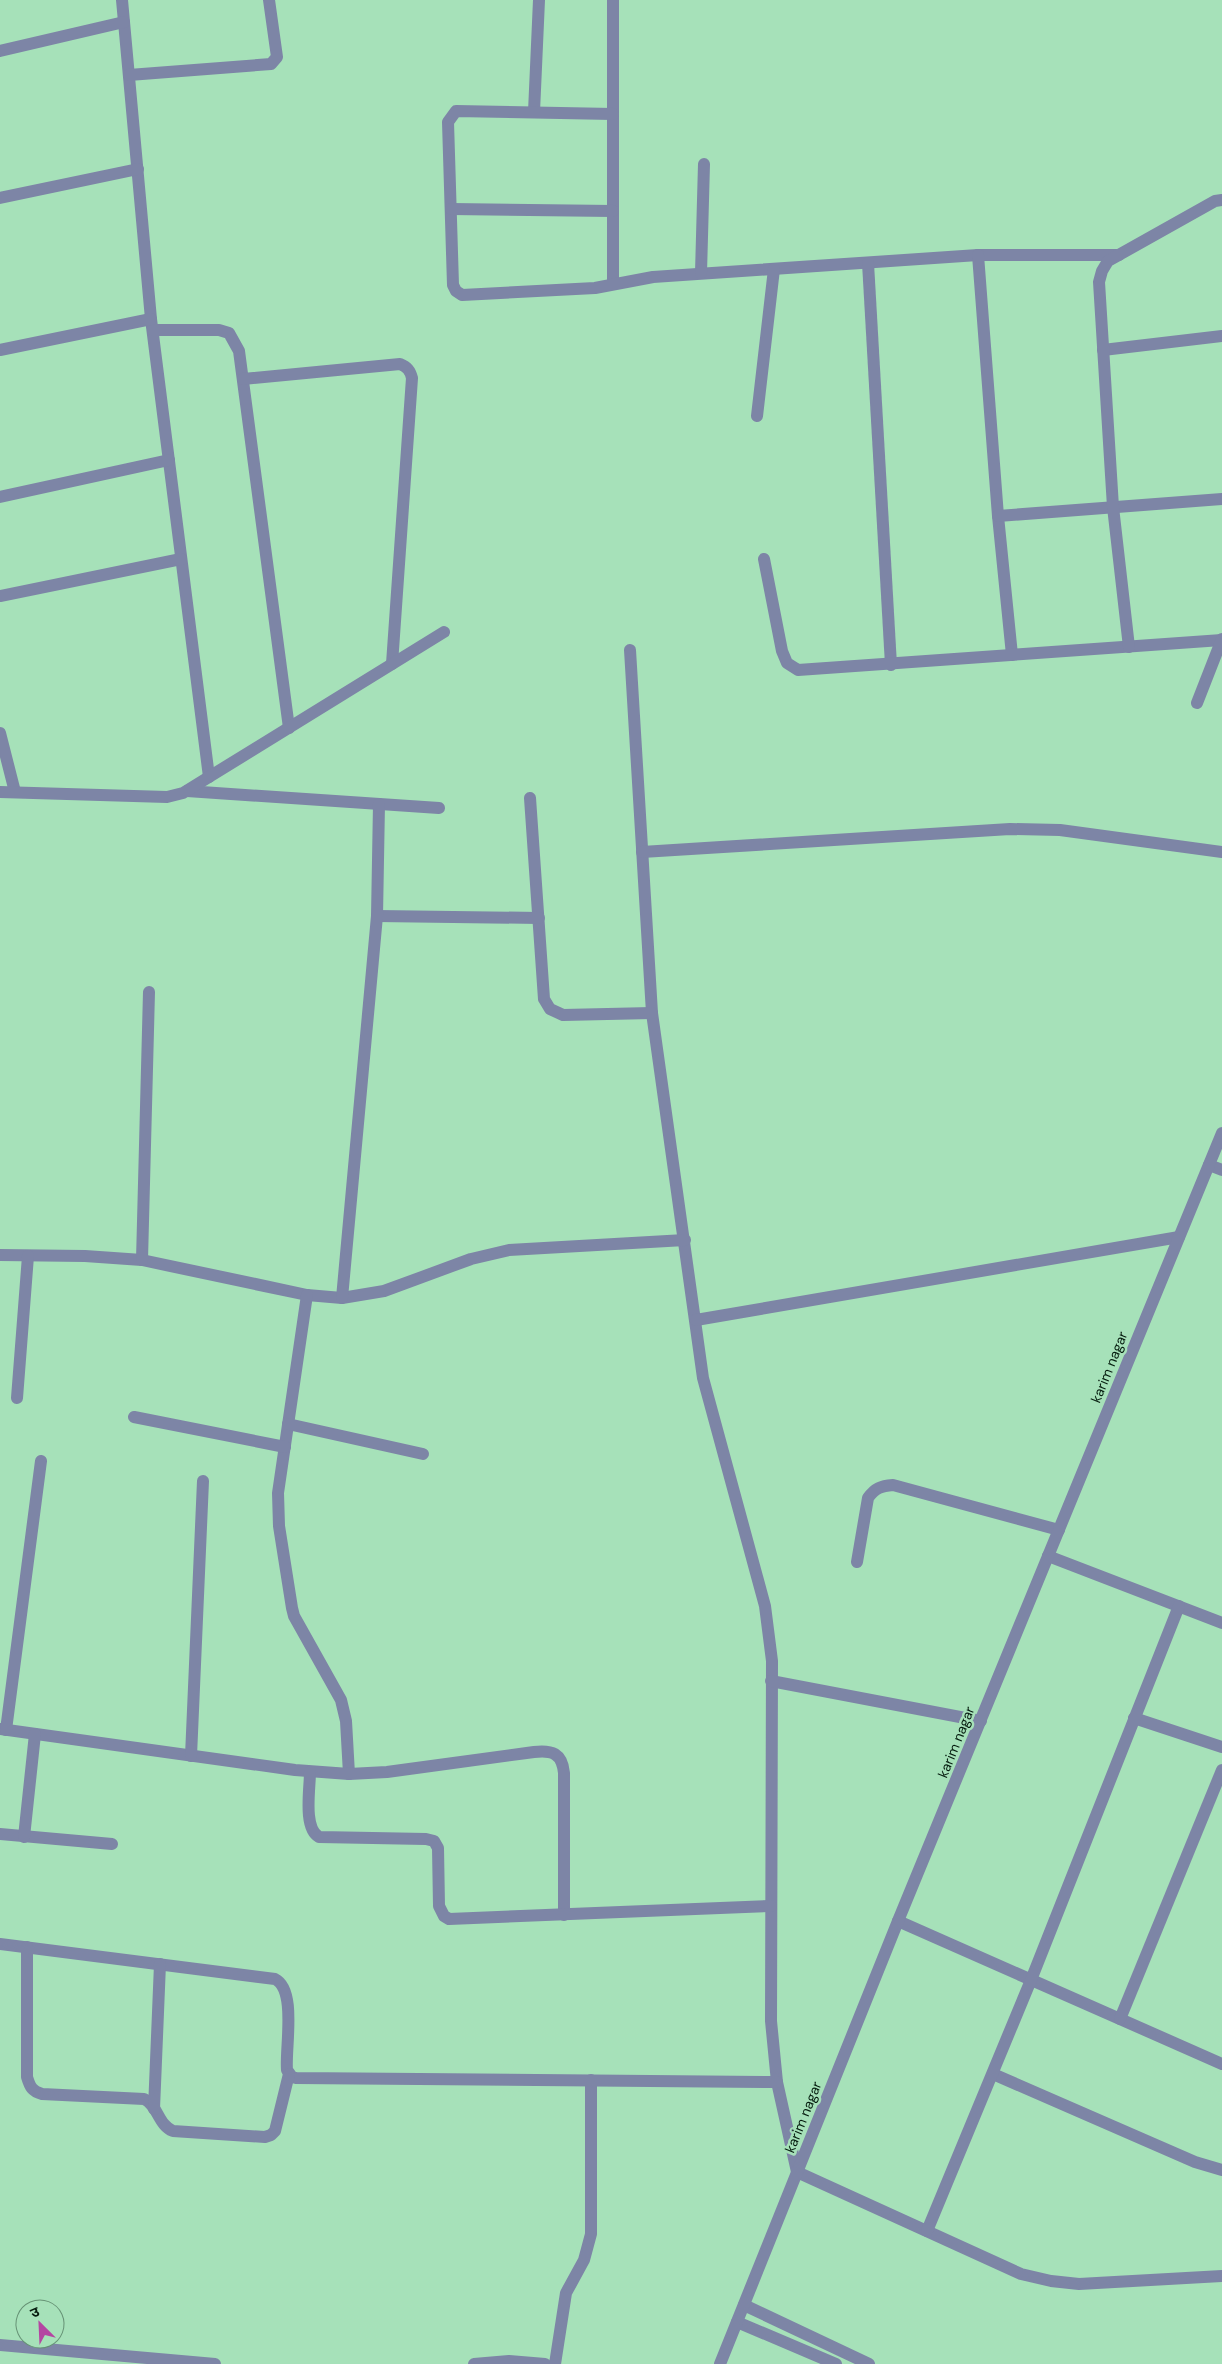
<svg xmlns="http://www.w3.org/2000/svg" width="1222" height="2364" font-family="'DM Sans','Noto Sans Devanagari',sans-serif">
<rect width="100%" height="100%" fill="#a6e1b9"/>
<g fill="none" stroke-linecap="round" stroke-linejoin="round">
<g stroke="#7d85a6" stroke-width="12">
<path d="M122,0L151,319L209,777"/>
<path d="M613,0V284"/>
<path d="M0,51L124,22"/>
<path d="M129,75L271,64L277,57L269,0"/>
<path d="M534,112L539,0"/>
<path d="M613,114L456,111L448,122L453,285L456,291L462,295L595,288L653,277L978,255H1119"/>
<path d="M0,198L138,169"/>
<path d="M451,209L613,211"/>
<path d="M978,255L998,516L1012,655"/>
<path d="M868,263L891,665"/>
<path d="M701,273L704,164"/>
<path d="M153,330H219L229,333L239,351L289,728"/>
<path d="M0,350L151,319"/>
<path d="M1103,350L1222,336"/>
<path d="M243,379L400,364C407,367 410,370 412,378L392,664"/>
<path d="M757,416L774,269"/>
<path d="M0,497L169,460"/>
<path d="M998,516L1222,499"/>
<path d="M764,559L782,651L787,663L798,670L1222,640"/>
<path d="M0,596L181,559"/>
<path d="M1129,647L1113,507L1099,282L1102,271L1108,261L1215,201L1222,200"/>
<path d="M630,650L652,1013L703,1378L765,1606L772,1661L771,2021L777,2082L797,2172L1021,2274L1051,2281L1079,2284L1222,2276"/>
<path d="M1197,703L1222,639"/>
<path d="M0,733L15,792"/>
<path d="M187,791L439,808"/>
<path d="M0,792L167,797L183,793L444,632"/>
<path d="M530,798L544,999L550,1009L563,1015L652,1013"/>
<path d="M642,852L1010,829L1060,830L1222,852"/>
<path d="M377,916L539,918"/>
<path d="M1209,1165L1222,1170"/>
<path d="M0,1255L85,1256L142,1260L307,1295L342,1298L384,1291L471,1259L509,1250L685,1240"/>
<path d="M142,1260L149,992"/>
<path d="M307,1295L278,1493L279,1526L292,1608L294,1616L341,1700L346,1721L349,1774"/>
<path d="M342,1298L377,916L379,804"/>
<path d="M696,1320L1179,1237"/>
<path d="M17,1398L28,1256"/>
<path d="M134,1417L285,1447"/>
<path d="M288,1424L423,1454"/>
<path d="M1048,1556L1222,1623"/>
<path d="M857,1562L868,1498C875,1488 881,1486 893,1485L1059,1530"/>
<path d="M771,1681L981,1721"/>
<path d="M1134,1718L1222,1747"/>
<path d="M0,1729L295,1770L349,1774L387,1772L534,1752C552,1750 562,1753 564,1773V1915"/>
<path d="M6,1730L41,1461"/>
<path d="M191,1756L203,1481"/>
<path d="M310,1772C310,1789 303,1828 319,1837L426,1839L434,1841L438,1848L439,1906L444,1916L449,1919L771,1906"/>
<path d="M0,1834L112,1844"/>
<path d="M24,1837L35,1734"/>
<path d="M898,1921L1222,2064"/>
<path d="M0,1944L275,1979C297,1990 285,2048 287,2070L292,2077L296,2078L777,2082"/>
<path d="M27,1947V2077C30,2087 32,2091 42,2094L144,2099C158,2105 158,2125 173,2131L265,2137L271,2135L275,2131L289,2074"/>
<path d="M1120,2019L1222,1770"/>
<path d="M993,2074L1195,2162L1222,2170"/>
<path d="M154,2109L160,1964"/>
<path d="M927,2231L1031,1980L1179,1606"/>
<path d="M744,2305L869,2364"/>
<path d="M737,2322L836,2364"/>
<path d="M0,2345L215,2364"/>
<path d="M474,2364L509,2361L545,2364"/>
<path d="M555,2364L566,2293L584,2260L591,2234V2080"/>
</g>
<path stroke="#7d85a6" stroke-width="12" d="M720,2364L898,1921L1222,1133"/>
</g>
<g text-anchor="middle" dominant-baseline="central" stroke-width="5" stroke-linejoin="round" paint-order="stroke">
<g font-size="14" fill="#051c0e" stroke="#a6e1b9">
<text transform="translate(1109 1367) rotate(-68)">karim nagar</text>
<text transform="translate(956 1742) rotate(-68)">karim nagar</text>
<text transform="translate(803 2117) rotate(-68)">karim nagar</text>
</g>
</g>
<g transform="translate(40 2324) rotate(336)"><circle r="24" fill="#a6e1b9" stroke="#669275"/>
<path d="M0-4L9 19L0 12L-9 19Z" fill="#b445a2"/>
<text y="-8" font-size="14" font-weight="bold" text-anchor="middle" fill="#051c0e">उ</text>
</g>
</svg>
